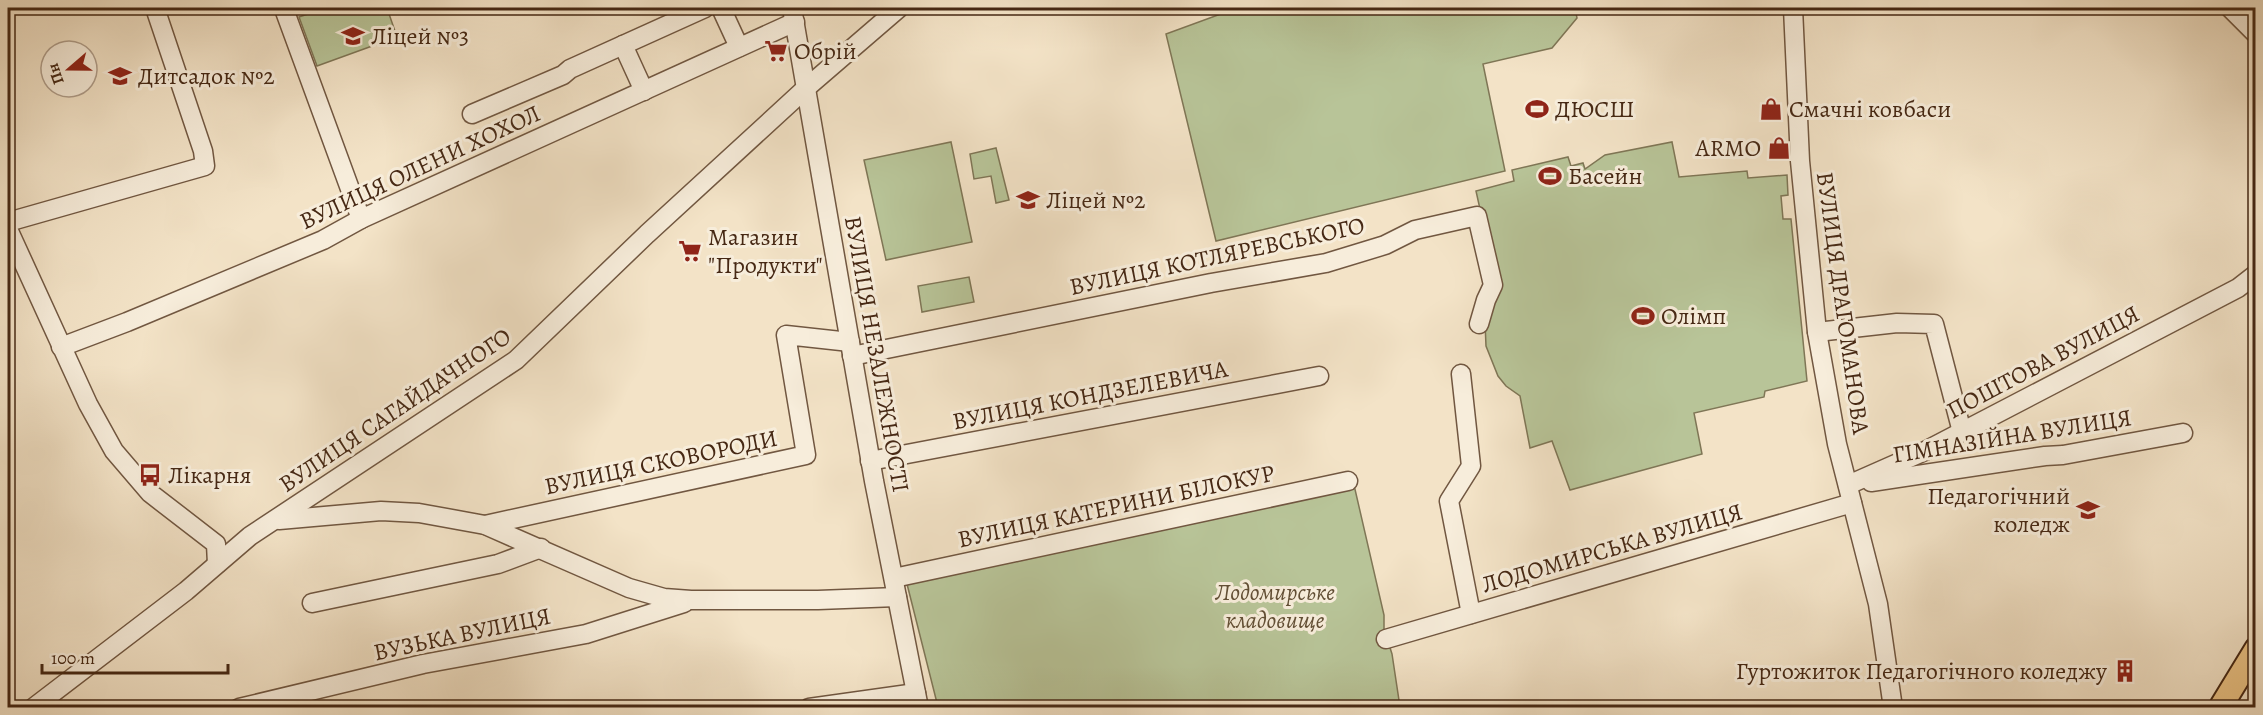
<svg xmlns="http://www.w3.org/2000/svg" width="2263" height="715" font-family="Alegreya,serif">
<rect width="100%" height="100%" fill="#f3e3c7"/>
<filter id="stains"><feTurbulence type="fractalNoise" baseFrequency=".00333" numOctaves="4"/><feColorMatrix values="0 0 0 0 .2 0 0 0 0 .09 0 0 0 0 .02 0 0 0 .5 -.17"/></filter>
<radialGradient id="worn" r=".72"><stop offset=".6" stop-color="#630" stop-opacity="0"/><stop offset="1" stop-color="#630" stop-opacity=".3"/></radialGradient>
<g fill="#b8c498" stroke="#7f7656" stroke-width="1.5">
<path d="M326,8H387L397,37L317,66L299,17Z"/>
<path d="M1237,8H1575L1577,18L1552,48L1483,64L1505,171L1216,241L1166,34Z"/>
<path d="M951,142L972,242L886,260L864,160Z"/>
<path d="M1672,142L1679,177L1747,171L1748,178L1787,175L1788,195L1781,196L1783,219H1791L1807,381L1765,391L1764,397L1694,413L1702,454L1570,490L1552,441L1530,448L1520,396L1506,386L1498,376L1486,346L1485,322L1497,286L1476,191L1514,181L1512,170L1568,157L1571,166L1583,163L1585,169L1605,155Z"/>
<path d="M996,148L1009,200L996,203L991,176L974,179L970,154Z"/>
<path d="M969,277L974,302L922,312L918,286Z"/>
<path d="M1354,485L1384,615V629L1392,654L1400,707H938L907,584Z"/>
</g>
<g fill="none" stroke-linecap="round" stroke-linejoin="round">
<g stroke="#715741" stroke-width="21">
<g id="minor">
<path d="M721,8L739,47"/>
<path d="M792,8L874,481L919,708"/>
<path d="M1793,8L1800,161L1817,332L1837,444L1878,604L1893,708"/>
<path d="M2230,8L2256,34"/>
<path d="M284,9L361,219"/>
<path d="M623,45L644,91"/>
<path d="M472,114L563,75L570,69L705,8"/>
<path d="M8,222L205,166L203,151L155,8"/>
<path d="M8,229L88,404L114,451L150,493L216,544L217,564"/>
<path d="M1817,332L1897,323L1934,324L1962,432"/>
<path d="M61,347L127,322L323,240L361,219L795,22"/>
<path d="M852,356L1211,283L1326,263L1385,245L1415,230L1477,216L1493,285L1486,300L1479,324"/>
<path d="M1461,374L1471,466L1449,501L1471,614"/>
<path d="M870,461L1319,376"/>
<path d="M1871,482L2045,456L2063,455L2183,433"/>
<path d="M1848,485L1925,451L2238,288L2256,274"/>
<path d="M279,520L381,511L419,513L485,525L629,588L664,598L691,600H818L897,597"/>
<path d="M485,525L806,455L786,335L850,342"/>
<path d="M894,578L1348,481"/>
<path d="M312,603L498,564L541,548"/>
<path d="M1386,639L1852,503"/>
<path d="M33,708L186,591L250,536L516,360L647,234L805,89L899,8"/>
<path d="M239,708L423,664L586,634L684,603"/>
<path d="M809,708L916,693"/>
</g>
</g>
<g stroke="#462814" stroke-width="26">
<path id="major" d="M2220,708L2256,649"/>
</g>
<use href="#minor" stroke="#f7eddb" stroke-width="18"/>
<use href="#major" stroke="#eac284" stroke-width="22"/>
</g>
<defs>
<g id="school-bare" transform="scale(1.8)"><path d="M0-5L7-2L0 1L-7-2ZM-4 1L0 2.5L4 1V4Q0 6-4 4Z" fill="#8f2418" stroke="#f7eddb" stroke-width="2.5" paint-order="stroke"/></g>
<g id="supermarket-bare" transform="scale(1.8)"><path d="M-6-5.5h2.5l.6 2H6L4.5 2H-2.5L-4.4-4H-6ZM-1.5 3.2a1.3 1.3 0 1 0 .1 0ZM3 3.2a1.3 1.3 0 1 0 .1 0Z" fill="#8f2418" stroke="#f7eddb" stroke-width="2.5" paint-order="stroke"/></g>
<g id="stadium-bare" transform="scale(1.8)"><path d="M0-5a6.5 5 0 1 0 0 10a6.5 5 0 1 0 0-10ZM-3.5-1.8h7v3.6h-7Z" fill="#8f2418" stroke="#f7eddb" stroke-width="2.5" paint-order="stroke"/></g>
<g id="shop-bare" transform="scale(1.8)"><path d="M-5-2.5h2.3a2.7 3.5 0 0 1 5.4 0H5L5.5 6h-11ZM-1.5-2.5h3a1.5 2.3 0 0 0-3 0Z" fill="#8f2418" stroke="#f7eddb" stroke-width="2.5" paint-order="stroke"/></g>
<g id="bus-bare" transform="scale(1.8)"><path d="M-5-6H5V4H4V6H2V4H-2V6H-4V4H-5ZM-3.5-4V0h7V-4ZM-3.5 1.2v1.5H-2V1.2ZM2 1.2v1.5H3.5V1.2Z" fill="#8f2418" stroke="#f7eddb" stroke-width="2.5" paint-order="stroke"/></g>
<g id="university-bare" transform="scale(1.8)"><path d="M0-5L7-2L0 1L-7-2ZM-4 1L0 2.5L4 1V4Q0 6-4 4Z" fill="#8f2418" stroke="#f7eddb" stroke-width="2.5" paint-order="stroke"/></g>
<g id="building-bare" transform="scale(1.8)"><path d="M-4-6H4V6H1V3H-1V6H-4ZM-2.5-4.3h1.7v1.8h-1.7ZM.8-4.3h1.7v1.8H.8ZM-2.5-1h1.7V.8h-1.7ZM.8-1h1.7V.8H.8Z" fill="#8f2418" stroke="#f7eddb" stroke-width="2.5" paint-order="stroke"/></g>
</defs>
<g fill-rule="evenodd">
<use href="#school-bare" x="353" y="36"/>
<use href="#supermarket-bare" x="776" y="51"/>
<use href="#school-bare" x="120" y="76"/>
<use href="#stadium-bare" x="1537" y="109"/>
<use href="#shop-bare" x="1771" y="109"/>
<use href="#shop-bare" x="1779" y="148"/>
<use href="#stadium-bare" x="1550" y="176"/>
<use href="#school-bare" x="1028" y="200"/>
<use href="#supermarket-bare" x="690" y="251"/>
<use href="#stadium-bare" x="1643" y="316"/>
<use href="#bus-bare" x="150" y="475"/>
<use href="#university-bare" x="2088" y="510"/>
<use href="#building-bare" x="2125" y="671"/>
</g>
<g text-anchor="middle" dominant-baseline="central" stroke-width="6" stroke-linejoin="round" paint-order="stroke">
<g font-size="24" fill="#462814" stroke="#f7eddb" text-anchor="start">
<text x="371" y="36">Ліцей №3</text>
<text x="794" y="51">Обрій</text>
<text x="138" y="76">Дитсадок №2</text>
<text x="1555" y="109">ДЮСШ</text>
<text x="1789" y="109">Смачні ковбаси</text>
<text x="1761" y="148" text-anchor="end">ARMO</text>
<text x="1568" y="176">Басейн</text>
<text x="1046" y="200">Ліцей №2</text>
<text x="708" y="237">Магазин<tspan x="708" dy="28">"Продукти"</tspan></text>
<text x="1661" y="316">Олімп</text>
<text x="168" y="475">Лікарня</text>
<text x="2070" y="496" text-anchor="end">Педагогічний<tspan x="2070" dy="28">коледж</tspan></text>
<text x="2107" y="671" text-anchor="end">Гуртожиток Педагогічного коледжу</text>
</g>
<g font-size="24" fill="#462814" stroke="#f7eddb">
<text transform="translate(420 167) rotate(-25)">ВУЛИЦЯ ОЛЕНИ ХОХОЛ</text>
<text transform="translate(1217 256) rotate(-12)">ВУЛИЦЯ КОТЛЯРЕВСЬКОГО</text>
<text transform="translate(1843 303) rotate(82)">ВУЛИЦЯ ДРАГОМАНОВА</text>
<text transform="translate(877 354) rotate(80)">ВУЛИЦЯ НЕЗАЛЕЖНОСТІ</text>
<text transform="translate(2043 362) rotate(-28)">ПОШТОВА ВУЛИЦЯ</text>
<text transform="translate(1090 395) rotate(-11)">ВУЛИЦЯ КОНДЗЕЛЕВИЧА</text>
<text transform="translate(395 410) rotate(-34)">ВУЛИЦЯ САГАЙДАЧНОГО</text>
<text transform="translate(2012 436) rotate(-9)">ГІМНАЗІЙНА ВУЛИЦЯ</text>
<text transform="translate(661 462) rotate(-12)">ВУЛИЦЯ СКОВОРОДИ</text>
<text transform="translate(1116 506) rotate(-12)">ВУЛИЦЯ КАТЕРИНИ БІЛОКУР</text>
<text transform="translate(1612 548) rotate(-16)">ЛОДОМИРСЬКА ВУЛИЦЯ</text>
<text transform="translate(462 634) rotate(-12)">ВУЗЬКА ВУЛИЦЯ</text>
</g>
<g font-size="24" font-style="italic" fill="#624f35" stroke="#f7eddb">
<text x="1275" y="592">Лодомирське<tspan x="1275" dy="28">кладовище</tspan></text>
</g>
</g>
<rect width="2263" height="715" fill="none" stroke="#f3e3c7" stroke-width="30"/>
<rect x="9" y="9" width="2245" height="697" fill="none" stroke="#462814" stroke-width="3"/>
<rect x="15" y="15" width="2233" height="685" fill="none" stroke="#462814" stroke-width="1.5"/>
<g transform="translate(69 69) rotate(250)"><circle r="28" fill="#f7eddb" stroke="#b09e8b" stroke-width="1.5"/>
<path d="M0-4.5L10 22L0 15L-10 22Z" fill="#8f2418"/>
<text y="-9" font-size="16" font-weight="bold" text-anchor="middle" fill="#462814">Пн</text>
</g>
<path d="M42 664v9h186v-9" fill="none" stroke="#462814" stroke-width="3"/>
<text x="51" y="664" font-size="18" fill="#462814" stroke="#f7eddb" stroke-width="4.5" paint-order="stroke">100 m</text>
<rect width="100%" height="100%" filter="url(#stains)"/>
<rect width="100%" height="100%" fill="url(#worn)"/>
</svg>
